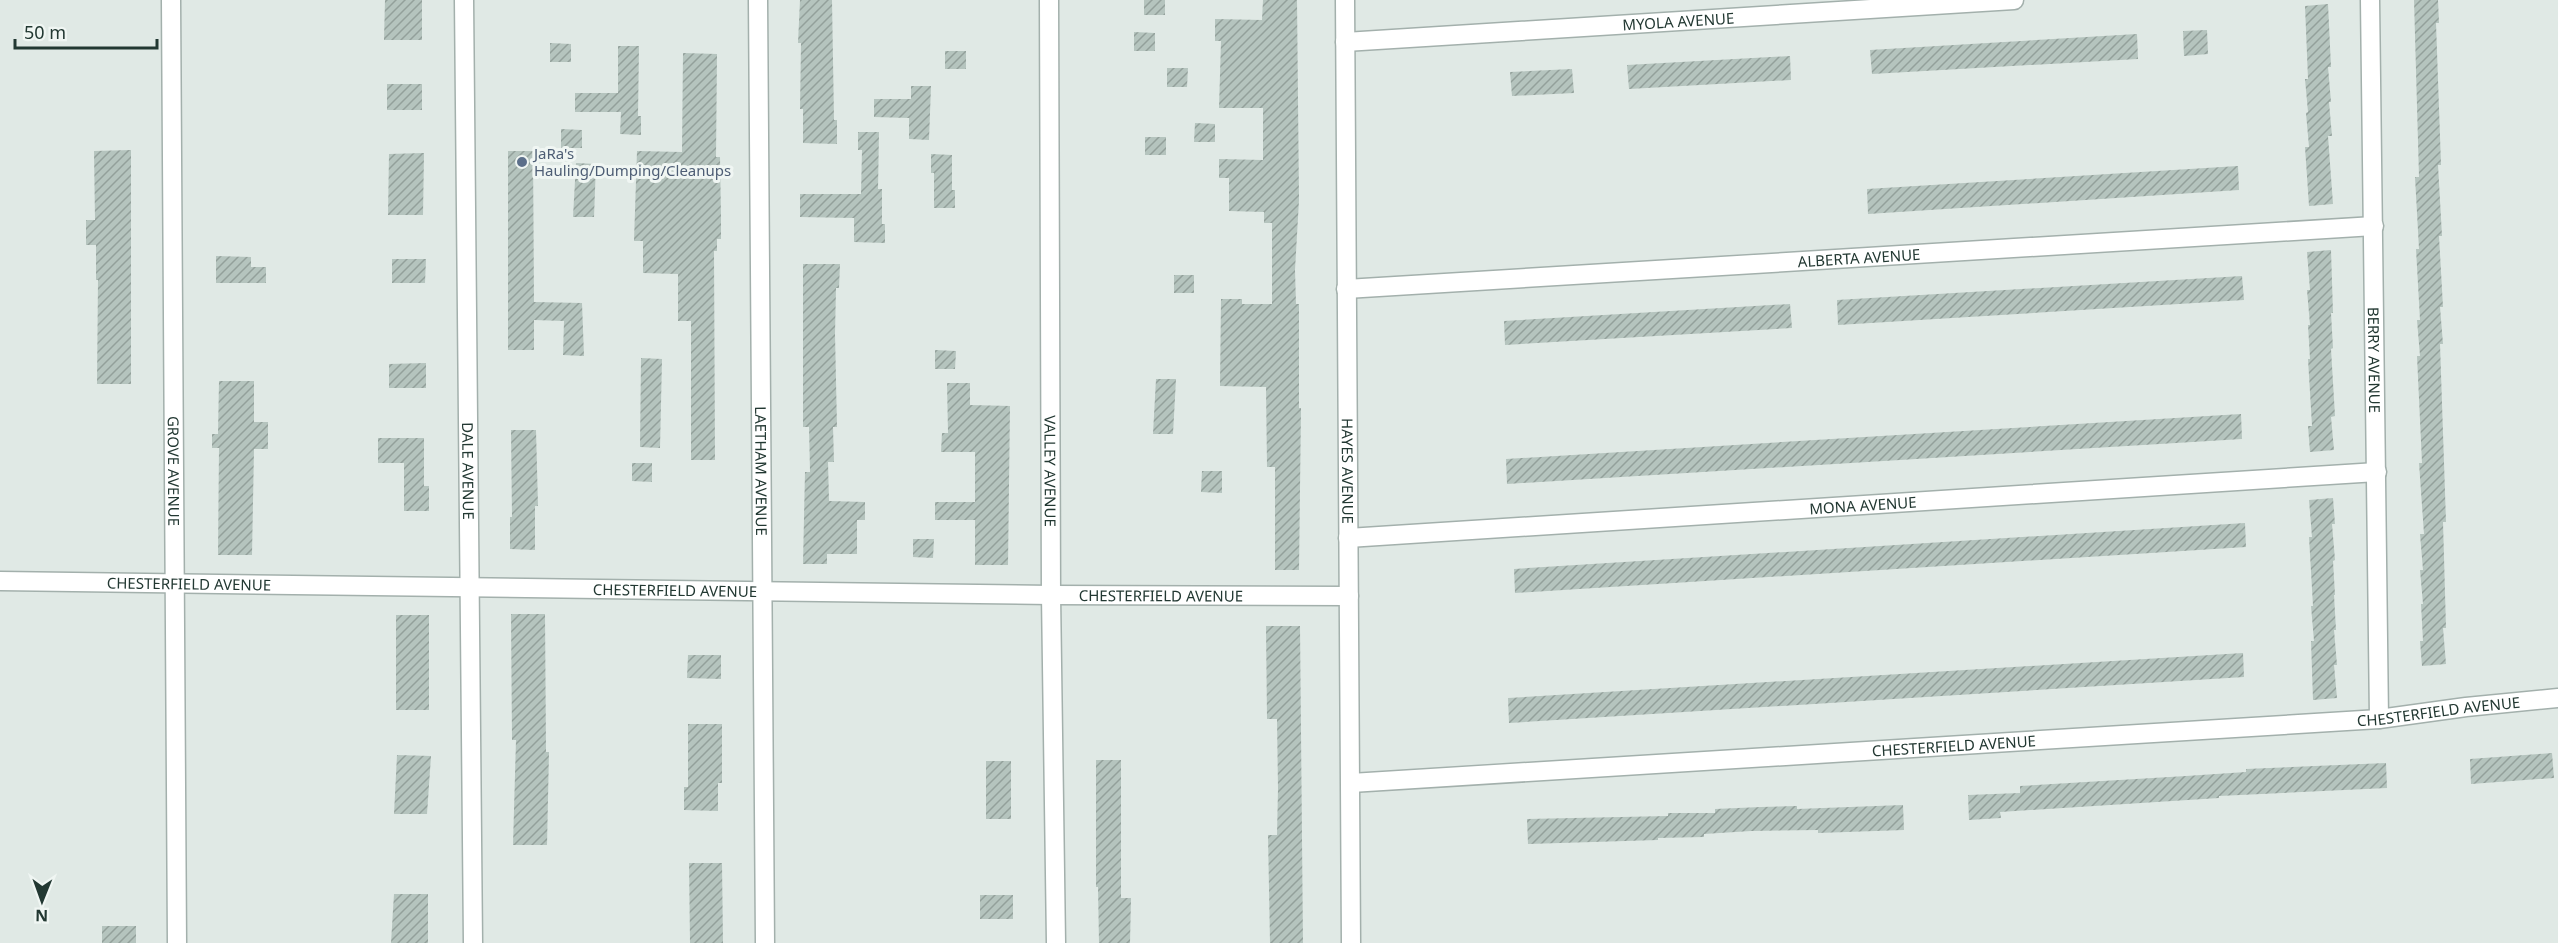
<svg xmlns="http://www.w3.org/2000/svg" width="2558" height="943" font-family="'Noto Sans',sans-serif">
<defs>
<pattern id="building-hatch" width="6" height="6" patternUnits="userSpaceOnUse" patternTransform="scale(1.5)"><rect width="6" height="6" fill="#b5c4be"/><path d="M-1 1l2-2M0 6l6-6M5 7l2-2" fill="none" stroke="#93a09b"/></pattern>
</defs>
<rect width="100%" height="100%" fill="#e0e9e5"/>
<g fill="url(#building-hatch)">
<path d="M385,0H422V40H384Z"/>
<path d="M800,0H832L834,120H837V144L803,143V109H800L801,43H798Z"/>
<rect x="1144" y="0" width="21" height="15"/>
<path d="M1263,0H1297L1299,200L1295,270L1296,304H1299V408H1301L1299,570H1275V467H1267L1266,387L1220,386L1221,299H1242V304H1272V223H1264V212L1229,211V178H1219V159L1263,160V108H1219L1221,41H1215V19L1262,20Z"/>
<path d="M2414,0H2438L2439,23H2436L2441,165H2438L2442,236H2439L2443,307H2440L2443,344H2440L2446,522H2443L2446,628H2443L2446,664L2422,666L2420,641H2423L2421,604H2423L2420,570H2423L2420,534H2424L2419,463H2422L2417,356H2420L2417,320H2420L2416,249H2419L2415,177H2419Z"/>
<path d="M2328,4L2331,67H2328L2331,102H2329L2332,136H2328L2333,204L2309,206L2305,147H2309L2306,113L2308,112L2305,79H2308L2305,6Z"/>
<path d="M2207,30L2208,54L2184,56L2183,31Z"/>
<path d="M1134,32L1155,33V51H1134Z"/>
<path d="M2137,34L2138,59L1872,74L1870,50Z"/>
<path d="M550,43L571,44V62H550Z"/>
<path d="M618,46H639L638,116H641V135L620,134L621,112H575V93H618Z"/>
<rect x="945" y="51" width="21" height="18"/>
<path d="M683,53L717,54L716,157H720L721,217V239H717V251H714L715,460H691V321H678V274L643,273V241H634L637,151L682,152Z"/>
<path d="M1790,56L1791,80L1629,89L1627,65Z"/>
<path d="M1167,68H1188L1187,87H1167Z"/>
<path d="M1572,69L1574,93L1512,96L1510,72Z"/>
<rect x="387" y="84" width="35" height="26"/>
<path d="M911,86H931L929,140L909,139V118L874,117V99H911Z"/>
<path d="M1195,123L1215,124V142H1194Z"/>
<path d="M561,129L582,130V148H561Z"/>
<path d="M858,132H879L878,189H882V224H885V243L854,242V218L800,217V194H861L862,150H858Z"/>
<rect x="1145" y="137" width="21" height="18"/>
<path d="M131,150V384H97L98,280H96V245H86V220H95L94,151Z"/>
<path d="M508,151H533L534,302L582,303L584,356L563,355L564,321L534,320V350H508Z"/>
<path d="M424,153L423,215H388L389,154Z"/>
<path d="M931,154L952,155V190H955V208H934V173H931Z"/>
<path d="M576,163L596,164L594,217H573Z"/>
<path d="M2238,166L2239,190L1868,214L1867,189Z"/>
<path d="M2331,250L2333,313H2331L2333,348L2331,349L2335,416L2331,417L2334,450L2310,452L2308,426H2312L2308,359H2310L2308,325H2310L2307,290H2310L2307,252Z"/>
<path d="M216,256L251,257V267H266V283H216Z"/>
<path d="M392,259H426L425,283H392Z"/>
<path d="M803,264H840L839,288H836L835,334L837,427H833L834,462H828L829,501L865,502V520H857V554H827V564H803L805,472H810L809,427H803Z"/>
<rect x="1174" y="275" width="20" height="18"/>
<path d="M2242,276L2244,300L1838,325L1837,300Z"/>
<path d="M1790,304L1792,328L1505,345L1504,321Z"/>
<path d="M935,350L956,351L955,369H935Z"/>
<path d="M641,358L662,359L660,448L640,447Z"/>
<path d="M426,363V388H389V364Z"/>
<path d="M1156,379H1176L1173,434H1153Z"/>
<path d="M219,381H254V422H268V449H254L252,555H218L219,448H212V434H218Z"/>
<path d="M947,383H970V405L1010,406L1008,565H975V520H935V502H975V452H941L942,433H948Z"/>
<path d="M2241,414L2242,439L1507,484L1506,459Z"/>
<path d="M511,430H536L538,506H535V550L510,549V517H512Z"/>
<path d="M378,438H424V486H429V511H404V463H378Z"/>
<path d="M632,463H652V482L632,481Z"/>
<path d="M1202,471H1222V493L1201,492Z"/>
<path d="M2333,498L2335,524H2332L2335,560L2333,561L2335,595H2334L2336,630H2334L2337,665H2334L2337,698L2313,700L2311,641H2314L2311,606H2313L2309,537H2312L2309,500Z"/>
<path d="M2245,523L2246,547L1515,593L1514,569Z"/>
<path d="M913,539H934L933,558L913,557Z"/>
<path d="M511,614H545L546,752H549L547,845H513L516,740H512Z"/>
<rect x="396" y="615" width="33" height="95"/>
<path d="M1266,626H1300L1303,943H1270L1268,835H1277L1278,789L1277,719H1267Z"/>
<path d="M2243,653L2244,677L1509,723L1508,698Z"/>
<path d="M688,655H721V679L687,678Z"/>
<path d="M688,724H722V783H718V811L684,810V787H688Z"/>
<path d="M2552,753L2554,778L2471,784L2470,759Z"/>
<path d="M397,755L431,756L427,814H394Z"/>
<path d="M1096,760H1121V898H1131L1130,943H1099L1098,887H1096Z"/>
<rect x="986" y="761" width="25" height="58"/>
<path d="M2386,763L2387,788L2219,796V798L2000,812L2001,818L1969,820L1968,795L2020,793V786L2186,776L2246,772V769Z"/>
<path d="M1903,805L1904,830L1818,833V830L1751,831L1704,834V837L1658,838V840L1528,844L1527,819L1668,816V813H1715V809L1761,807L1797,806V809Z"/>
<path d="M689,863H722L723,943H690Z"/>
<path d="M394,894H428V943H391Z"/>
<rect x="980" y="895" width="33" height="24"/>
<rect x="102" y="926" width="34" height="17"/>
</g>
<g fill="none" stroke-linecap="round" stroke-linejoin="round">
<g stroke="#a3b0ac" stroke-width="21">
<g id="minor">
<path id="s1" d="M171,0L177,943"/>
<path id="s2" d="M464,0L473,943"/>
<path id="s3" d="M758,0L765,943"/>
<path id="s4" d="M1049,0L1051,595L1056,943"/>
<path id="s5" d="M1345,0L1351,943"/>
<path id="s6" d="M2370,0L2379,719"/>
<path id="s7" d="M1345,42L2014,0"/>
<path id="s8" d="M1346,289L2374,226"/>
<path id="s9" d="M1348,538L2377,472"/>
<path id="s10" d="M0,581L1051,595L1349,596"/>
<path id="s11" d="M1351,783L2379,719L2466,707L2558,698"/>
</g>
</g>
<use href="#minor" stroke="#fff" stroke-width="18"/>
</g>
<circle fill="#5c6f8a" stroke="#f0f6f3" stroke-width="2" cx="522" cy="162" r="6"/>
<g text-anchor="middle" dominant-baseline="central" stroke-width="6" stroke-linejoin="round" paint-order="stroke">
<g font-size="15" fill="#223832" stroke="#f0f6f3">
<text stroke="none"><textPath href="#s7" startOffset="334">MYOLA AVENUE</textPath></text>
<text stroke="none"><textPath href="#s8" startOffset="514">ALBERTA AVENUE</textPath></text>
<text stroke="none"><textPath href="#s6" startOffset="360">BERRY AVENUE</textPath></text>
<text stroke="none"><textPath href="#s1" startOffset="471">GROVE AVENUE</textPath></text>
<text stroke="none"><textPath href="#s2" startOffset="471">DALE AVENUE</textPath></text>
<text stroke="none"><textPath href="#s3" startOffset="471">LAETHAM AVENUE</textPath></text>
<text stroke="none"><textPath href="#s4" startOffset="471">VALLEY AVENUE</textPath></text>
<text stroke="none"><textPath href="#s5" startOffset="471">HAYES AVENUE</textPath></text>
<text stroke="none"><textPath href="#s9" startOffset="516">MONA AVENUE</textPath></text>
<text stroke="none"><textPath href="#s10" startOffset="189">CHESTERFIELD AVENUE</textPath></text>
<text stroke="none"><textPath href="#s10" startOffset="675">CHESTERFIELD AVENUE</textPath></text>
<text stroke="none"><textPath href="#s10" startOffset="1161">CHESTERFIELD AVENUE</textPath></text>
<text stroke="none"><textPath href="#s11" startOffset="1090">CHESTERFIELD AVENUE</textPath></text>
<text stroke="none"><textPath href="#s11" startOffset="604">CHESTERFIELD AVENUE</textPath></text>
</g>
<g font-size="15" fill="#4e5e75" stroke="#f0f6f3" text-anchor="start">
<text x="534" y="153">JaRa's<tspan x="534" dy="17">Hauling/Dumping/Cleanups</tspan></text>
</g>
</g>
<g transform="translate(42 901) rotate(181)" stroke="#f0f6f3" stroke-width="4.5" paint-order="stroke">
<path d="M0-4.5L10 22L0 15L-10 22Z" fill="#223832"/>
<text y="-9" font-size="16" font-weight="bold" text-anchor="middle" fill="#223832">N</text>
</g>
<path d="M15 39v9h142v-9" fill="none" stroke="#223832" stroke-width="3"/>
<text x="24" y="39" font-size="18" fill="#223832" stroke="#f0f6f3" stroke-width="4.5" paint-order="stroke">50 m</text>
</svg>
